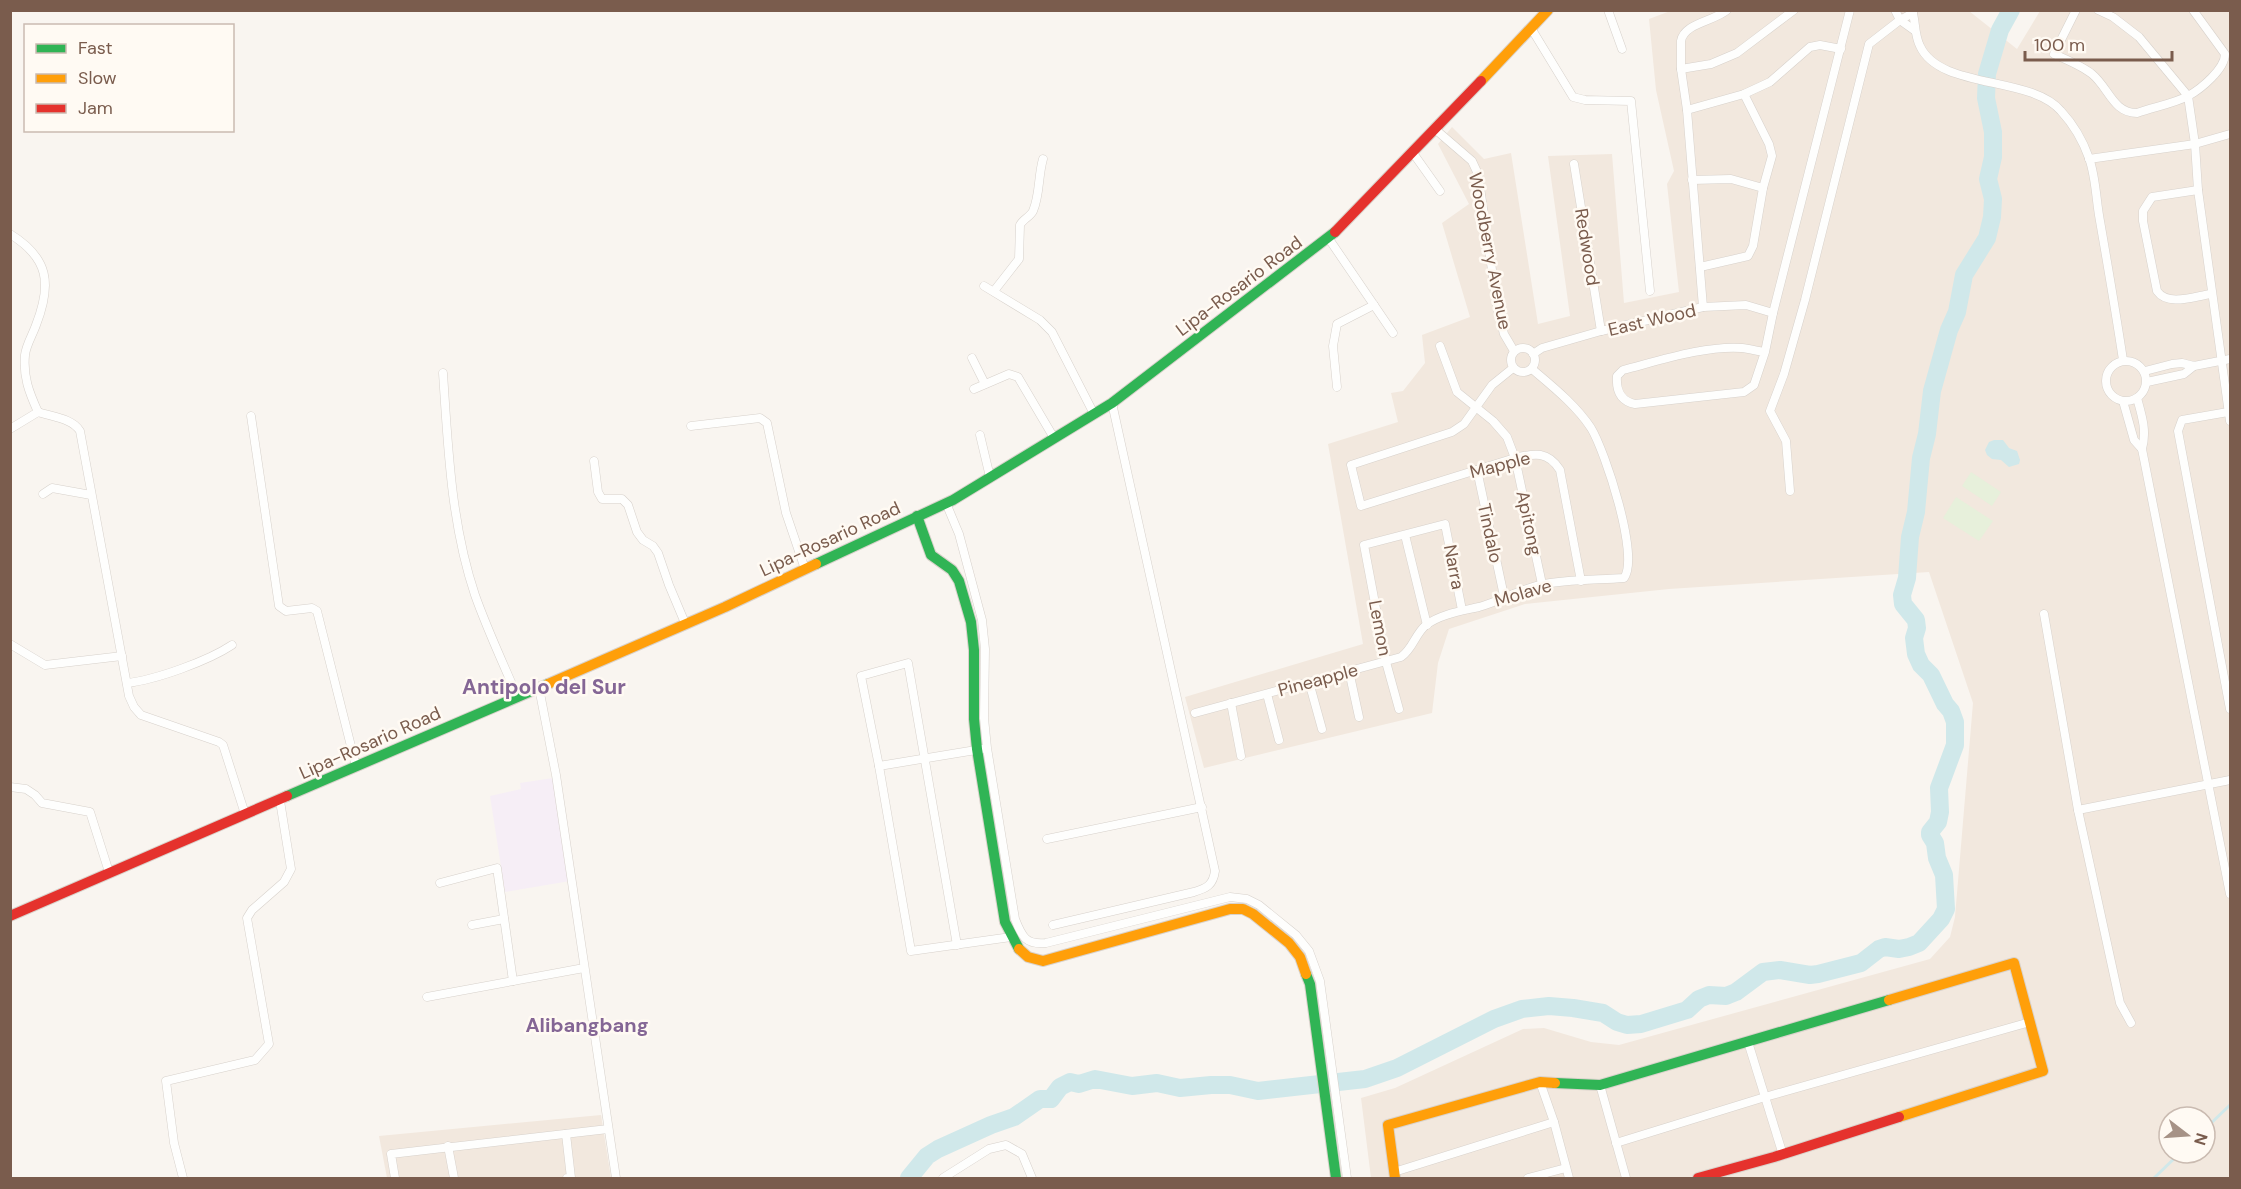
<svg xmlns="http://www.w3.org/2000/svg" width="2241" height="1189" font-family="'DM Sans',sans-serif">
<rect width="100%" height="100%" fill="#f9f5f0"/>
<g fill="#f2e8de" fill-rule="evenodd">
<path d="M1673,10L1969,11L2017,49L2040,11H2230V1178H1371L1361,1098L1395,1088L1523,1029L1544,1028L1591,1042L1619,1045L1930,959L1950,937L1955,917L1973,703L1929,572L1669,589L1525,604L1449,629L1438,663L1432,713L1204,768L1185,697L1363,644L1328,444L1398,422L1391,393L1403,391L1425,363L1422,335L1470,317L1442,223L1469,204L1438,144L1452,127L1484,159L1511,153L1538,324L1570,316L1548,156L1612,154L1624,303L1679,292L1667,184L1674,171L1656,90L1649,19ZM2169,1117H2205V1153H2169Z"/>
<path d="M601,1115L611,1178H387L379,1136Z"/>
</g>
<path fill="#f6eef6" d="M553,778L570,881L505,892L490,796L521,789L520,783Z"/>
<g fill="#e7f0db">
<path d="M1971,472L2001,492L1992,506L1962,486Z"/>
<path d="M1956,497L1993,521L1979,541L1943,518Z"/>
</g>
<path fill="#d0e8ea" d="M1994,440H2003L2009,448L2017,451L2020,460L2019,464L2009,467L2001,460L1992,459L1987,455L1985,450L1989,442Z"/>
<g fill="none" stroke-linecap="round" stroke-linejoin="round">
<g stroke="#d0e8ea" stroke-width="3">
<path d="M2205,1129L2230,1105"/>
<path d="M2154,1178L2180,1153"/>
</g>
<path stroke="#d0e8ea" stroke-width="18" d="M909,1178L927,1156L938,1149L991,1125L1014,1117L1040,1099H1051L1060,1087L1070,1082L1079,1084L1095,1079L1132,1086L1157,1083L1180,1088L1211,1085H1230L1258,1091L1365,1079L1397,1068L1494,1019L1522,1009L1549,1006L1573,1008L1603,1013L1617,1022L1627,1025L1641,1024L1687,1010L1699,999L1709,995L1726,996L1736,992L1763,972L1780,970L1810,975L1818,974L1861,963L1879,949L1885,947L1899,949L1909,947L1919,943L1941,919L1946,909L1944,875L1937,858L1935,843L1930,835V832L1938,822L1940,812L1939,788L1955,745V722L1951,711L1945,704L1931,675L1921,665L1916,654L1914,638L1917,628L1916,620L1903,604L1902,595L1907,578L1910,537L1916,512L1921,458L1927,434L1932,391L1949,330L1957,312L1964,275L1987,238L1992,217L1993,199L1988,179L1993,157V132L1986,98L1987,74L2000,30L2011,10"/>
<g stroke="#d7d1cb" stroke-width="9">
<g id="street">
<path d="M1608,10L1622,49"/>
<path d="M1895,10L1900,20L1914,30"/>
<path d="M1912,10C1916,22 1914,34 1920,46C1940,90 2030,75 2061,111C2073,124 2083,141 2089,158C2096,177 2096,201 2100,221C2108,267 2116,314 2123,360"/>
<path d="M2076,10L2054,54C2067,60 2082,66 2092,74C2109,88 2113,113 2137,113C2153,107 2173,104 2188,96C2201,89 2225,69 2225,54L2193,10"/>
<path d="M2098,10L2113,17L2139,37L2188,96L2195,144L2198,190L2230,421"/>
<path d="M1531,28L1573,97L1585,100L1631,101L1650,291"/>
<path d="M1681,69L1711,64L1737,53L1794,10"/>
<path d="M1687,110L1744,94L1770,82L1810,47L1820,45L1841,49"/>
<path d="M1436,130L1472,161L1478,174L1498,311L1504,334L1514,351"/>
<path d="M1413,153L1440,191"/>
<path d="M2089,159L2195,144L2230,134"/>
<path d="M1574,164L1601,331"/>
<path d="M1692,180L1731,179L1763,188"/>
<path d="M2198,190L2152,197L2143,211V221L2157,291C2168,307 2195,296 2211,294"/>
<path d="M10,234C49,258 52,284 36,325C33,334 26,345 25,355C23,377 29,392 38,412"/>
<path d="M1329,239L1393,333"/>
<path d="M1700,267L1748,256L1753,246L1763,188L1772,156L1769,144L1744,94"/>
<path d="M984,286L1040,320L1052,332L1094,414"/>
<path d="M994,291L1019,259L1020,225C1023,219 1030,217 1033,211C1040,195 1038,176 1043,159"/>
<path d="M1703,307L1687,110L1681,69V41C1684,23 1715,21 1727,10"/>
<path d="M1440,346L1457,392L1493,421L1507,437L1515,458L1542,584"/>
<circle cx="1523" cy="360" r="12"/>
<path d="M1765,352C1757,351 1750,349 1742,348C1707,345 1658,361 1623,370L1617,376C1616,390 1620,401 1635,404L1744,392L1754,385L1765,352L1773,313L1850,10"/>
<path d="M1533,354L1542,348L1601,331L1703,307L1746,305L1773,313"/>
<path d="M972,358L985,384"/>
<circle cx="2126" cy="381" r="20"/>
<path d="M1513,368L1492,385L1464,424L1452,432L1351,465L1361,506L1515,458C1535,453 1548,451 1560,470L1581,581"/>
<path d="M2145,371L2172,364L2182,363L2194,366L2230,359"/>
<path d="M443,373C448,447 451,524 475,595C487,629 503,663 517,696"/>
<path d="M2147,382L2184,374L2194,366"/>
<path d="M1337,387L1333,346L1337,324L1374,305"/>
<path d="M974,389L1009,374L1018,377L1054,438"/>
<path d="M2137,398C2142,416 2147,431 2142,449L2230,894"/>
<path d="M2123,401L2134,440L2142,449"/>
<path d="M2228,412L2182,420L2178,431L2230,709"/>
<path d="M251,416L279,606L286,611L312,608L317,611L356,766"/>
<path d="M691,426L760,418L767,423L786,513L805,569"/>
<path d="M10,429L38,412C52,417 72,418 80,431L129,696L134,707L141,715L219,742L223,745L245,814"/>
<path d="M980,435L990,477"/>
<path d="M594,461L598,492L602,499H622L628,505L637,532L643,540L653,546L658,553L669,585L685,623"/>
<path d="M1477,470L1504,596"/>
<path d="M1790,491L1786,441L1770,411L1784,374L1805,300L1869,44L1900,20L1913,13"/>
<path d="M43,494L52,488L91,495"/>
<path d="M946,503L959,534L982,620L985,649L984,718L987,748L1015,919C1022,937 1026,945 1046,943L1230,897L1247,899L1259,905L1296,935L1309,951L1320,981L1347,1178"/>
<path d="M1405,535L1427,625"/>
<path d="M2044,614L2078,810L2120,1003L2131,1023"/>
<path d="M10,644L45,665L122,656"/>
<path d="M1349,671L1359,717"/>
<path d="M1309,682L1322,729"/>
<path d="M127,683C155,680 208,661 232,645"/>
<path d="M539,688L556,775L616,1178"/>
<path d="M1267,694L1279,740"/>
<path d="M1231,703L1241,756"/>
<path d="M1399,709L1386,662L1364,545L1445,524L1462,610"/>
<path d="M1195,713L1401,657C1413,649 1415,634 1426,625C1441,614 1462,611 1479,607C1500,601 1519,590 1540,585C1566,579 1598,580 1624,578C1640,557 1605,451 1591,428C1576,405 1552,386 1532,369"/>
<path d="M982,749L879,766L911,951L1011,937"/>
<path d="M879,766L861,676L908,663L957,945"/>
<path d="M10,787L26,789L35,795L42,803L90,812L109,872"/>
<path d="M2078,810L2230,780"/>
<path d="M1047,839L1202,807"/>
<path d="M440,883L497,868L513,981"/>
<path d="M472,925L504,919"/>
<path d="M1053,925L1194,892C1207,888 1213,885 1215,871L1112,403"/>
<path d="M427,997L584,968"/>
<path d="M1748,1042L1783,1155"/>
<path d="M1540,1082L1554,1122L1569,1178"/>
<path d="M1600,1085L1626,1178"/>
<path d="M566,1134L571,1178H567"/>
<path d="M1616,1143L1765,1097L2030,1022"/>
<path d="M448,1146L454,1178"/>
<path d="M1394,1172L1554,1122"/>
<path d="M183,1178L174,1143L166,1081L255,1060L269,1044L247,918L252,910L284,882L291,869L280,801"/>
<path d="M395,1178L391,1154L608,1129"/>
<path d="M943,1178L989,1149L1006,1145L1022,1154L1032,1178"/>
<path d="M1528,1178L1566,1168"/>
</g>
</g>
<g stroke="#d9d2cb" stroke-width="12">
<g id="fast">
<path d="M917,516L931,555L952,570L959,581L971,622L974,650V719L977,749L1005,922L1019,949"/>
<path d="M816,564L953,500L1112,403L1335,232"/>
<path d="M287,796L548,684"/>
<path d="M1306,974L1310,984L1336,1178"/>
<path d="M1555,1083L1600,1085L1889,1000"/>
</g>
</g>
<g stroke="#d9d2cb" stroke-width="12">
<g id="slow">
<path d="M1481,81L1548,10"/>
<path d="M548,684L725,607L816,564"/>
<path d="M1019,949L1028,957L1043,961L1230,909H1243L1253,914L1289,943L1300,957L1306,974"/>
<path d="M1889,1000L2014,963L2043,1071L1899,1117"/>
<path d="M1395,1178L1388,1125L1540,1082L1555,1083"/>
</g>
</g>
<g stroke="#d9d2cb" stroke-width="12">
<g id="jam">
<path d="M1335,232L1481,81"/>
<path d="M10,916L287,796"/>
<path d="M1698,1178L1774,1157L1899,1117"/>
</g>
</g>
<use href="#street" stroke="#fefefd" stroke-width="8"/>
<use href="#fast" stroke="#30b455" stroke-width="10"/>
<use href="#slow" stroke="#ff9f0a" stroke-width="10"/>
<use href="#jam" stroke="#e5322d" stroke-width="10"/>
</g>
<g text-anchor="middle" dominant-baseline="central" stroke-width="5" stroke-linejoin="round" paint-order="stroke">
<g font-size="18" fill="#7a5c4d" stroke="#fffaf3">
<text transform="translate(1587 247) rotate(81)">Redwood</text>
<text transform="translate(1490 251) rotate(79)">Woodberry Avenue</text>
<text transform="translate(1239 286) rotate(-37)">Lipa-Rosario Road</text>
<text transform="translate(1652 320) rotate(-13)">East Wood</text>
<text transform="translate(1500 465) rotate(-14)">Mapple</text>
<text transform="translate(1529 523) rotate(78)">Apitong</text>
<text transform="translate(1490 533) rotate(78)">Tindalo</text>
<text transform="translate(830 539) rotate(-25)">Lipa-Rosario Road</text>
<text transform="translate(1454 567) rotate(79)">Narra</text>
<text transform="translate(1523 593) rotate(-16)">Molave</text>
<text transform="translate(1380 628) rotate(79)">Lemon</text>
<text transform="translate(1318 680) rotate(-15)">Pineapple</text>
<text transform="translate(370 743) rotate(-24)">Lipa-Rosario Road</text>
</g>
<g font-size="20" font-weight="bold" fill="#846695" stroke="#fffaf3">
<text x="587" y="1025">Alibangbang</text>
</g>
<g font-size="21" font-weight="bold" fill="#846695" stroke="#fffaf3">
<text x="544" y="687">Antipolo del Sur</text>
</g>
</g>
<rect width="2241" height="1189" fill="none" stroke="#7a5c4d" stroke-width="24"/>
<rect x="24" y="24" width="210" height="108" fill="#fffaf3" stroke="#cabbb1" stroke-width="1.5"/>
<rect x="36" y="44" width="30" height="9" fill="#30b455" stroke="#cabbb1" stroke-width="1.5"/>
<text x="78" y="54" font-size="18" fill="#7a5c4d">Fast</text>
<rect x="36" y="74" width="30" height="9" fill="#ff9f0a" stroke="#cabbb1" stroke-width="1.5"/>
<text x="78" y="84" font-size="18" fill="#7a5c4d">Slow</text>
<rect x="36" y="104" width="30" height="9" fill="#e5322d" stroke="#cabbb1" stroke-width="1.5"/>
<text x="78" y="114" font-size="18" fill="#7a5c4d">Jam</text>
<g transform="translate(2187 1135) rotate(107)"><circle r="28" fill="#fffaf3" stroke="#cabbb1" stroke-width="1.5"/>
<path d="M0-4.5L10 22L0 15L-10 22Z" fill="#a69286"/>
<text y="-9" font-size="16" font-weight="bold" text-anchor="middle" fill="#7a5c4d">N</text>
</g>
<path d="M2025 51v9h147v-9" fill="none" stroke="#7a5c4d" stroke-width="3"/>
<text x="2034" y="51" font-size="18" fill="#7a5c4d" stroke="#fffaf3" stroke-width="4.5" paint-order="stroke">100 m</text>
</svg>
